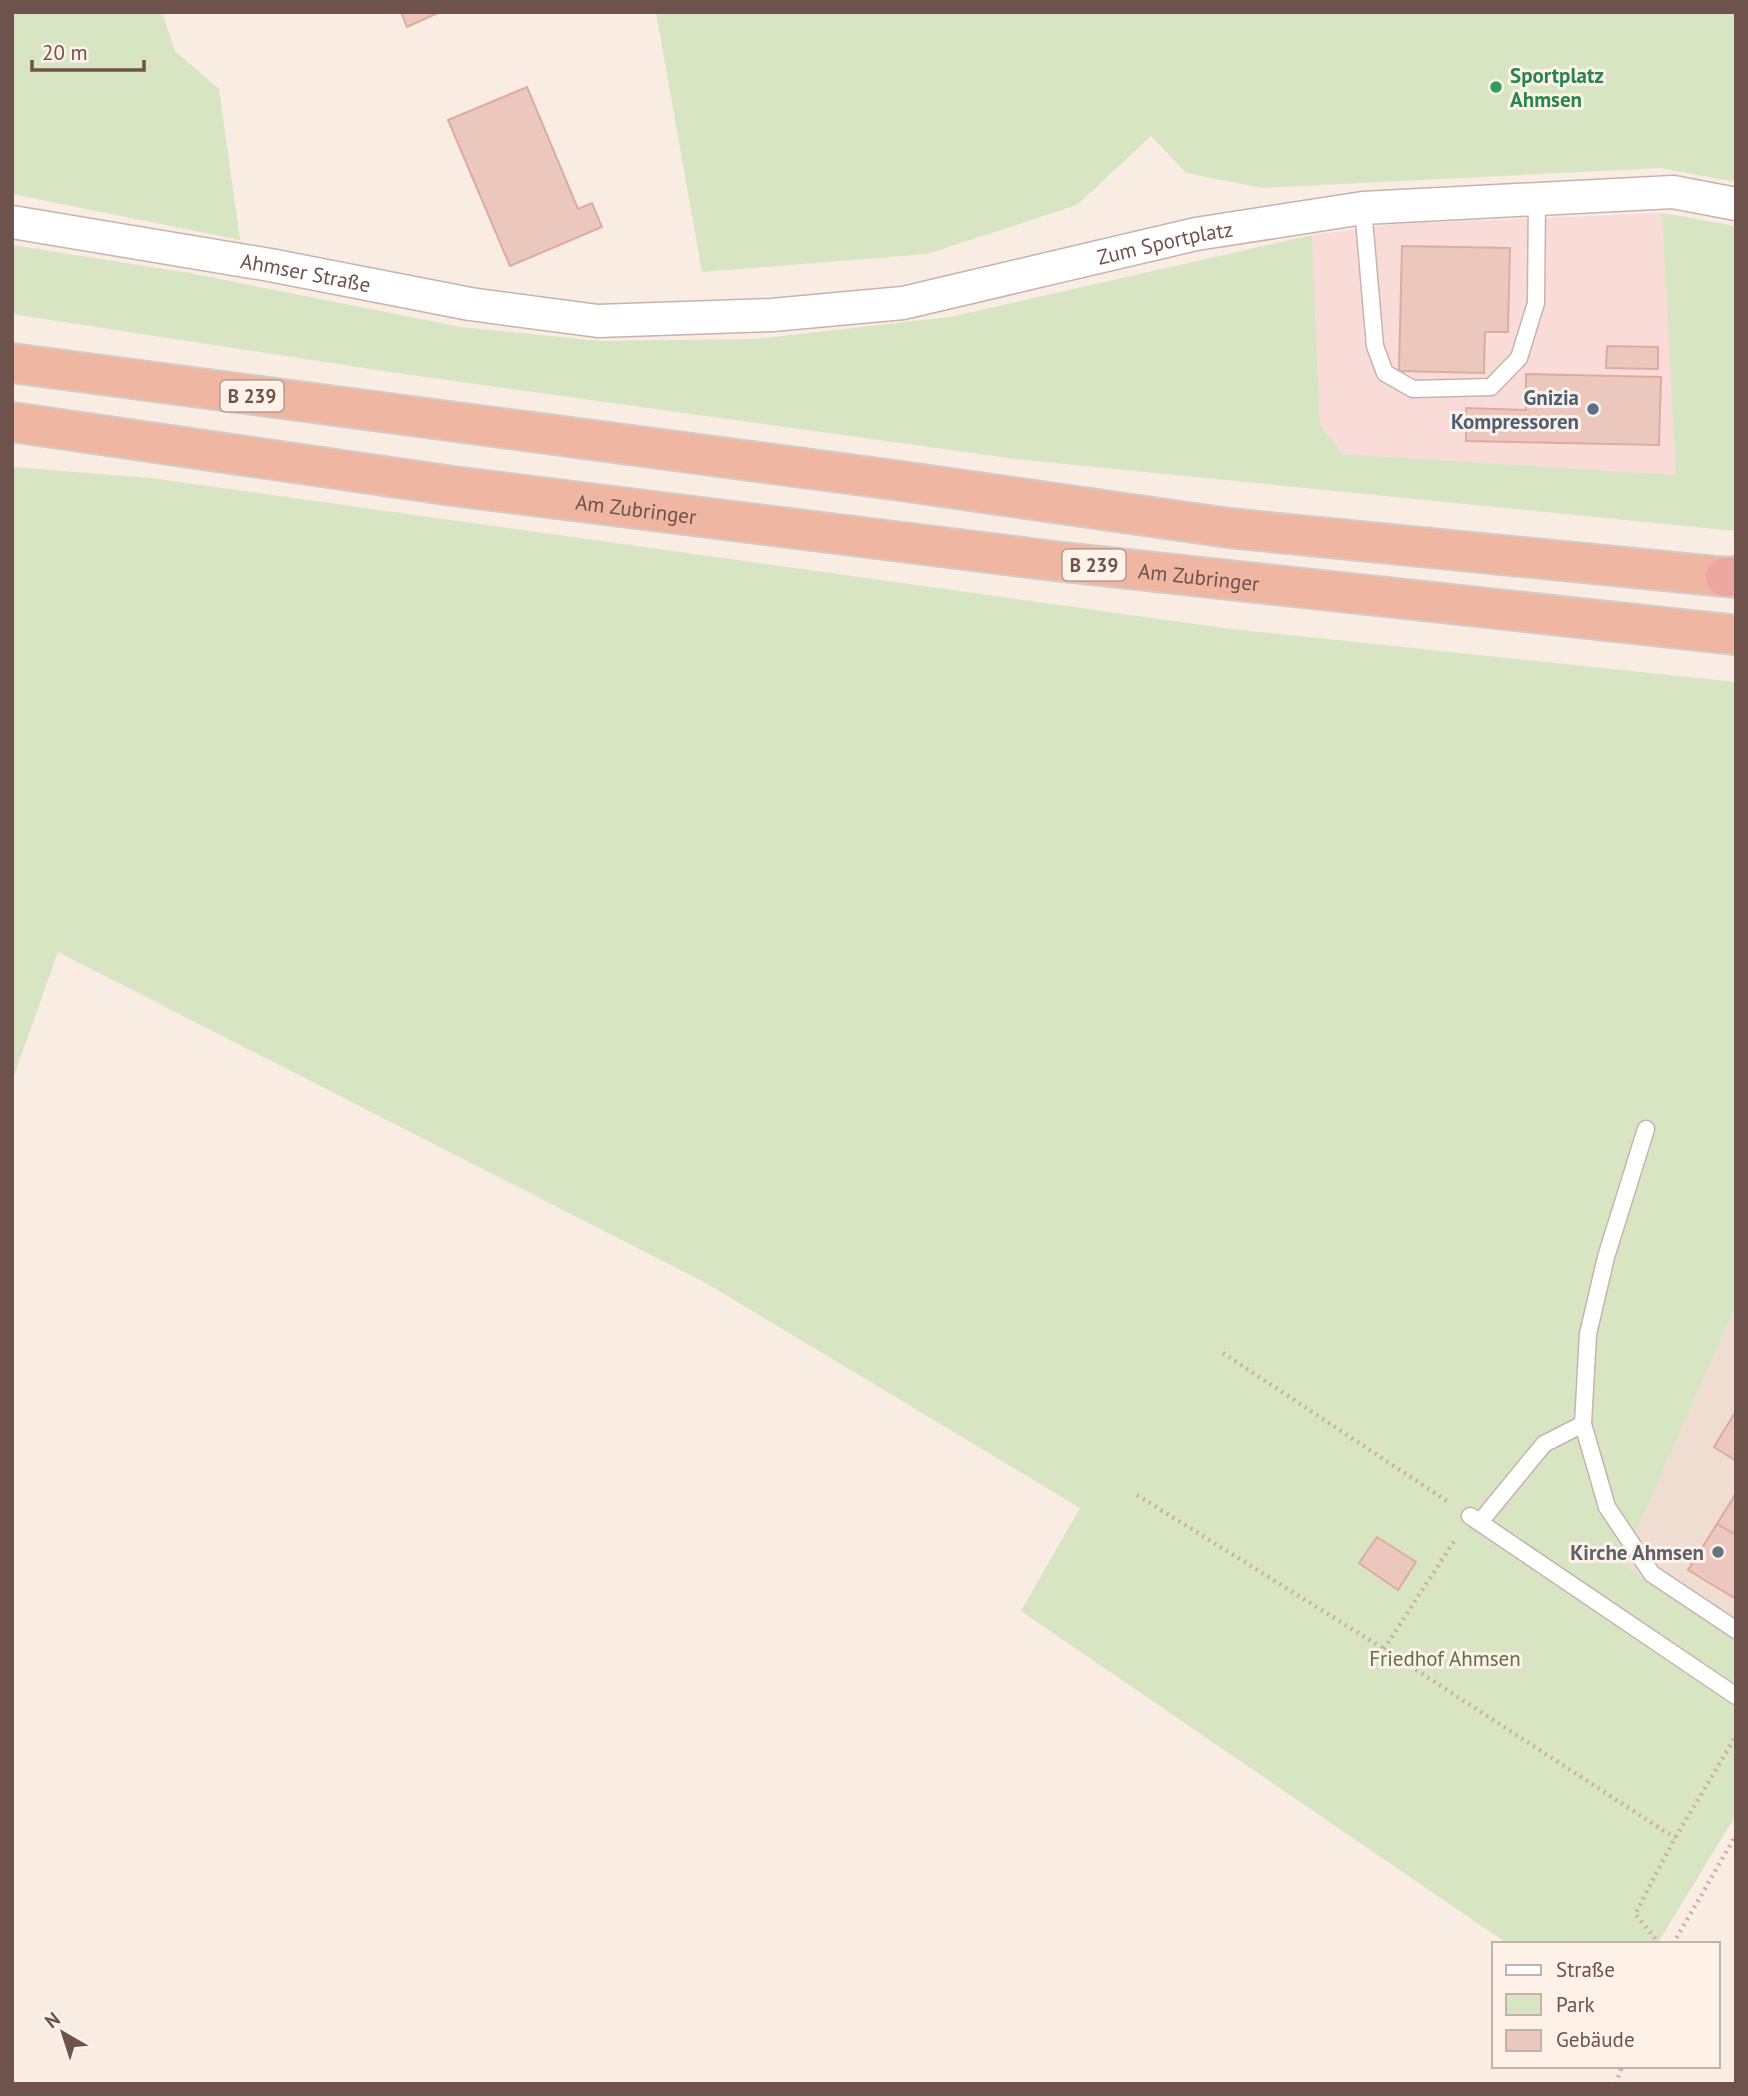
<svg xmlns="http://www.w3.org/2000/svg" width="1748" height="2096" font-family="'PT Sans',sans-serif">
<rect width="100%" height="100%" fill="#f9ece3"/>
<path fill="#f0ddd2" d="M1736,1305V1639L1622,1564Z"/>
<path fill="#f9dbd8" d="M1662,213L1677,475L1343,454L1320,424L1312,235L1395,224Z"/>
<g fill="#d7e5c3">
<path d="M12,12H162L175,51L219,89L240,240L12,194Z"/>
<path d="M656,12H1736V182L1660,168L1262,188L1186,173L1151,136L1077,205L927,254L702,272Z"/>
<path d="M1662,213L1736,226V531L1016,459L397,373L12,314V245L189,273L461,327L600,341L755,339L950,317L1312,235L1320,424L1343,454L1676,475Z"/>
<path d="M12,467L150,478L1231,629L1736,682V1305L1622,1564L1736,1639V1815L1657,1944H1508L1021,1611L1080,1508L706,1283L58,952L12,1081Z"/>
</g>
<g fill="#ecc7bd" stroke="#dcaca0" stroke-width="2">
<path d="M401,12H440L407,27Z"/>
<path d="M527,87L578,209L592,203L602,227L510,266L448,120Z"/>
<path d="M1402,246L1510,248L1508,332H1485L1484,373L1399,371Z"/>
<path d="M1607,346L1658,347V369L1606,368Z"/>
<path d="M1526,374L1661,377L1659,445L1466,441V408L1526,410Z"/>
<path d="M1736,1411V1461L1714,1447Z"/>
<path d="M1736,1493V1535L1717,1524Z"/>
<path d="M1717,1524L1736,1535V1599L1688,1570Z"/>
<path d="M1377,1537L1416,1562L1398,1590L1359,1563Z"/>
</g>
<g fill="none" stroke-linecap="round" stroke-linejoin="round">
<g stroke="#c8b3ab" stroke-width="19">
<g id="service">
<path d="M1363,208L1375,346L1385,373L1413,389L1491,387L1519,358L1536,303L1537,198"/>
<path d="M1646,1129L1606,1257L1588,1334L1583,1424L1607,1507L1652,1574L1736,1630"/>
<path d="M1470,1516L1736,1696"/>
<path d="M1480,1522L1544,1444L1583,1424"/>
</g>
</g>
<g stroke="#c8b3ab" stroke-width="35">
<g id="minor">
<path id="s1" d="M12,222L270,265L470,304L598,321L772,315L903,303L1196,234L1363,208L1673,192L1736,204"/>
</g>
</g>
<g stroke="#d4cbc9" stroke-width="42">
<g id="trunk">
<path d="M12,363L894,480L1229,528L1736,578"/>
<path id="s2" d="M12,422L453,486L1054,561L1736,635"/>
</g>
</g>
<g stroke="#d4cbc9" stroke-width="42">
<path id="motorway" d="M1725,577L1736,576"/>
</g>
<g stroke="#d0aba1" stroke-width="4.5" stroke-dasharray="2 5" stroke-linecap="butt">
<path d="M1223,1353L1450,1503"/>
<path d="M1137,1495L1384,1649L1675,1838"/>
<path d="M1384,1649L1456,1538"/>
<path d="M1660,1944L1635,1914L1675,1838L1736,1736"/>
<path d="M1673,1944L1736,1835"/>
<path d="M1616,2084L1622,2066"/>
</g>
<use href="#service" stroke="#fff" stroke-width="16"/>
<use href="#minor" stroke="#fff" stroke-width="32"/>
<use href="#trunk" stroke="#efb6a1" stroke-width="38"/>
<use href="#motorway" stroke="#eda6a0" stroke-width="38"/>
</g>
<circle fill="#2e9e5b" stroke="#fdf1e8" stroke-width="2.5" cx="1496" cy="87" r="7"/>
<circle fill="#5c6f8a" stroke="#fdf1e8" stroke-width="2.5" cx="1593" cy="409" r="7"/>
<circle fill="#6b7280" stroke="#fdf1e8" stroke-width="2.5" cx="1718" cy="1552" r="7"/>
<g text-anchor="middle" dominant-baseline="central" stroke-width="6" stroke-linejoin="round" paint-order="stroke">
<g fill="#fdf1e8" stroke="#99827b" stroke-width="2">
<rect x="220.5" y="380.5" width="63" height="31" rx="5"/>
<rect x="1062.5" y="549.5" width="63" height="31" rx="5"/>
</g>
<g font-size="19" font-weight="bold" fill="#6e524c">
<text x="252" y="396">B 239</text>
<text x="1094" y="565">B 239</text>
</g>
<g font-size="21" font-weight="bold" fill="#27864d" stroke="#fdf1e8" text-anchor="start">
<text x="1510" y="75">Sportplatz<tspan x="1510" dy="24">Ahmsen</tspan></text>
</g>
<g font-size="21" fill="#6e524c" stroke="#fdf1e8">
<text stroke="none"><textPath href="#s1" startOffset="1169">Zum Sportplatz</textPath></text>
<text stroke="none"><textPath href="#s1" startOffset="298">Ahmser Straße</textPath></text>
<text stroke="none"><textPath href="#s2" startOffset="630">Am Zubringer</textPath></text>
<text stroke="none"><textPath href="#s2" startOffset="1197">Am Zubringer</textPath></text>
</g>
<g font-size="21" font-weight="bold" fill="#4e5e75" stroke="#fdf1e8" text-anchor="end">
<text x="1579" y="397">Gnizia<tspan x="1579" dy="24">Kompressoren</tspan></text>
</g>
<g font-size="21" font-weight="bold" fill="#5b616d" stroke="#fdf1e8" text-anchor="end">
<text x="1704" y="1552">Kirche Ahmsen</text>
</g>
<g font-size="21" fill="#5b7345" stroke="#fdf1e8">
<text x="1445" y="1658">Friedhof Ahmsen</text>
</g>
</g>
<rect width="1748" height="2096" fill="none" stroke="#6e524c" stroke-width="28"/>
<rect x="1492" y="1942" width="228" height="126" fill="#fdf1e8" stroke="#c4b1aa" stroke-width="2"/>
<rect x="1506" y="1965" width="35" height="10" fill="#ffffff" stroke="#c4b1aa" stroke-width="2"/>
<text x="1556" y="1977" font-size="21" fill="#6e524c">Straße</text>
<rect x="1506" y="1994" width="35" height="21" fill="#d7e5c3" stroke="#c4b1aa" stroke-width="2"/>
<text x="1556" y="2012" font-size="21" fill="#6e524c">Park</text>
<rect x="1506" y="2030" width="35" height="21" fill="#ecc7bd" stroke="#c4b1aa" stroke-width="2"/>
<text x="1556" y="2047" font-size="21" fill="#6e524c">Gebäude</text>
<g transform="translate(63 2033) rotate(321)" stroke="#fdf1e8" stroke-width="5" paint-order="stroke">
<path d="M0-5L12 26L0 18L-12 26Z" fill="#6e524c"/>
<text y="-10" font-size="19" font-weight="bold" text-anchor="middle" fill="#6e524c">N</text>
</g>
<path d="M32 60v10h112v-10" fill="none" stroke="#6e524c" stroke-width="3.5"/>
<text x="42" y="60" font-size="21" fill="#6e524c" stroke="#fdf1e8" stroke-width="5" paint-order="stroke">20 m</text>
</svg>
